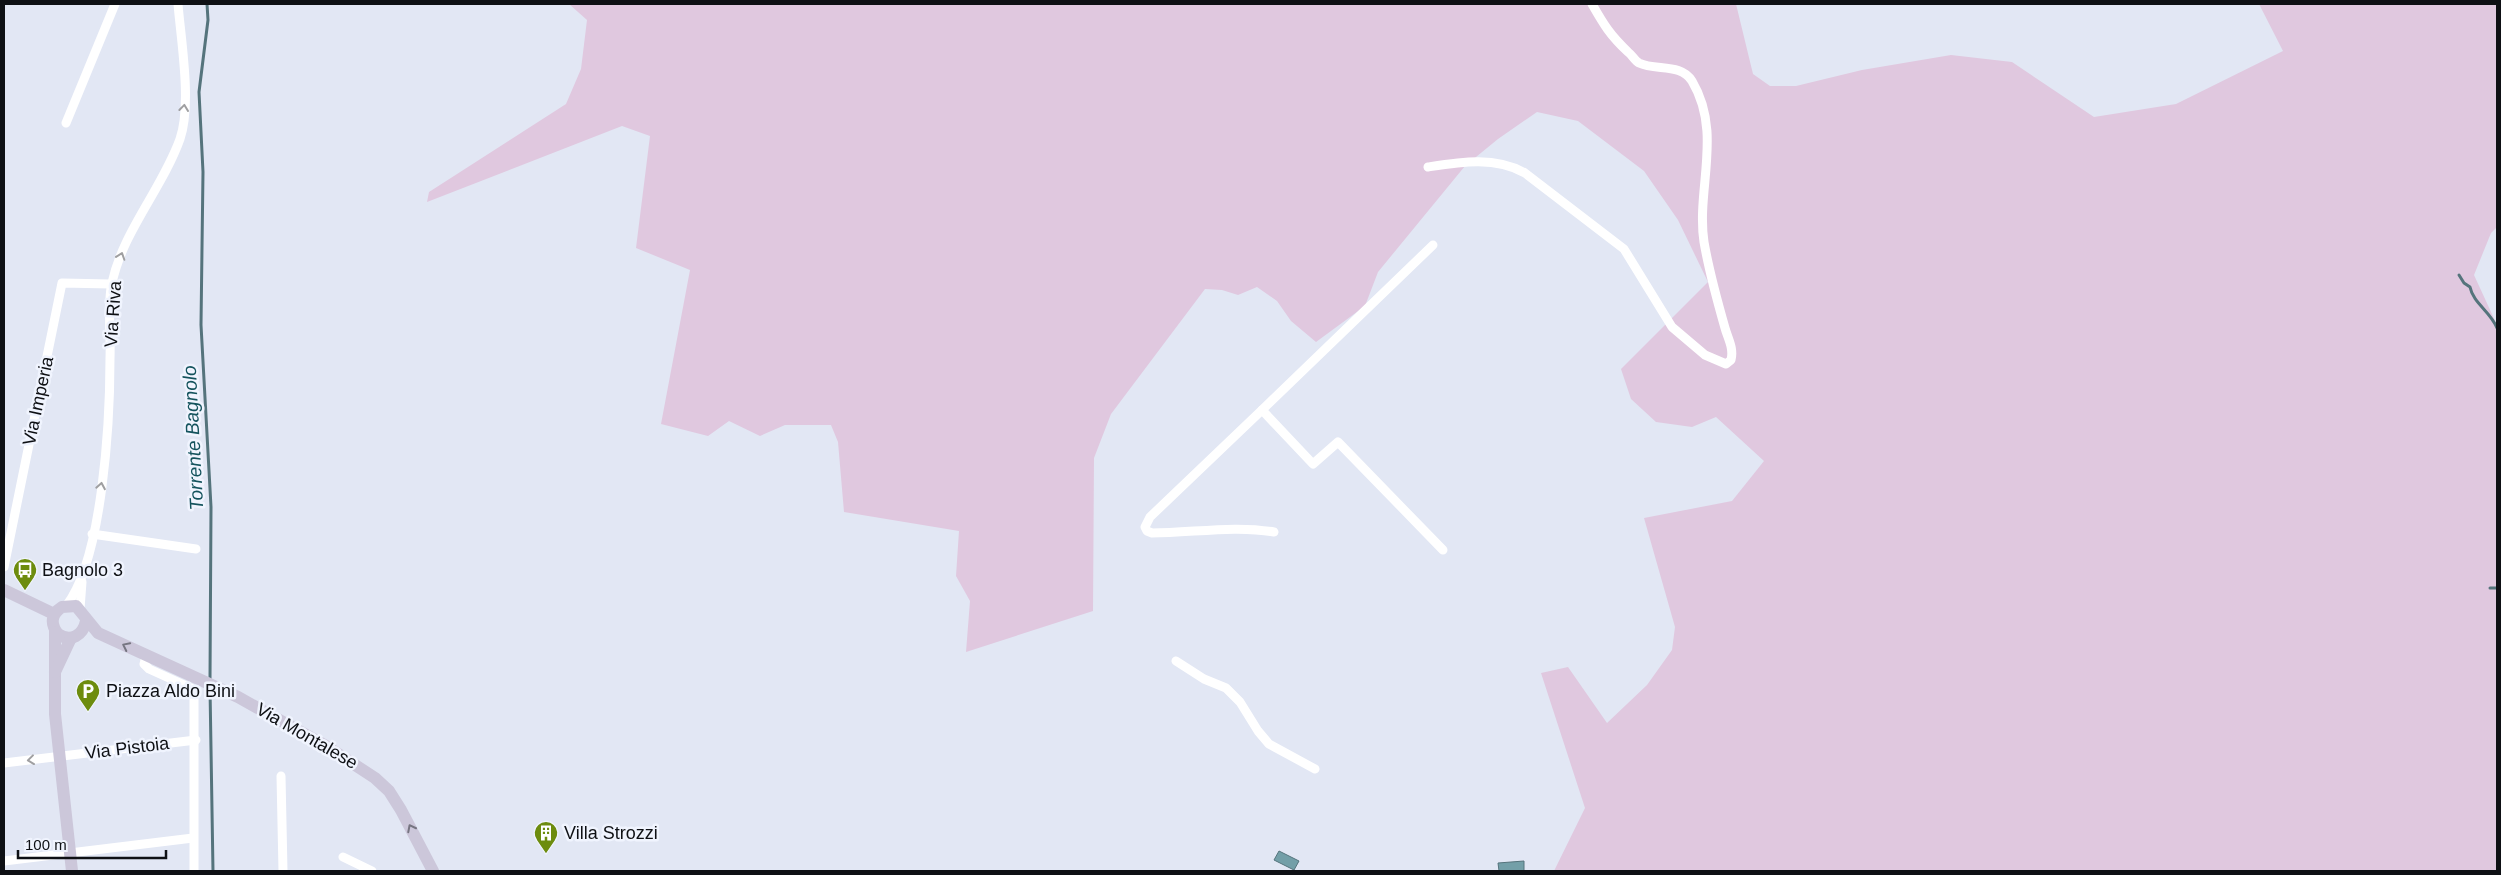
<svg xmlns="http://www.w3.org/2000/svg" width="2501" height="875" font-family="Helvetica,sans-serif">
<rect width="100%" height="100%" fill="#e2e7f4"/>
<path fill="#e0c8df" d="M569,4H1736L1753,74L1770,86H1796L1862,70L1951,55L2012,62L2094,117L2176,104L2283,51L2259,4H2497V227L2491,233L2474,275L2497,325V871H1554L1585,808L1541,673L1568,667L1607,723L1647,685L1672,650L1675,627L1644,518L1732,501L1764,461L1716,417L1692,427L1656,422L1631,399L1621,369L1708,282L1678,220L1644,171L1578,121L1537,112L1498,139L1465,166L1378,272L1365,306L1316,342L1291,321L1277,301L1257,287L1238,295L1222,290L1205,289L1111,414L1094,458L1093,611L966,652L970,601L956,576L959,531L844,512L838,442L831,425H785L760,436L729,421L708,436L661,424L690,270L636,248L650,136L622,126L427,202L429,192L566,104L581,69L587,20Z"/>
<g fill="#739fa8" stroke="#55747c">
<path d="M1279,851L1299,861L1294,870L1274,860Z"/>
<path d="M1524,861V871H1499L1498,863Z"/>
</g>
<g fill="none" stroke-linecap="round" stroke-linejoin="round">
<g stroke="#55747c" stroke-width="3">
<path d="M207,4L208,20L199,92L203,172L201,325L211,507L210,680"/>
<path d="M2459,275L2464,283L2470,287C2473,303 2491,312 2497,328"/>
<path d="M2490,588H2497"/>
<path d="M210,688L213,871"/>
</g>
<g stroke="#fff" stroke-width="9">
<path d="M66,123L115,4"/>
<path d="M1428,167C1460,162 1495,156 1525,173L1624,249L1672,327L1705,355L1726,364L1731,360C1734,348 1728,339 1725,328C1717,300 1709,271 1704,242C1696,189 1723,133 1692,81C1681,63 1656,71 1639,63C1635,61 1632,55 1628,52C1610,35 1604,25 1592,4"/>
<path d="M1262,410L1433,245"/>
<path d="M1274,532C1234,525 1192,533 1152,533L1147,531L1145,527L1150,517L1262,410L1313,464L1338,442L1443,550"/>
<path d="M92,534L196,549"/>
<path d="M4,567L62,283L111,284"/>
<path d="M66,606C103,559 110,419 110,358C111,337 107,302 112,283C123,231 162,189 180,139C192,104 181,41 178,4"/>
<path d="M80,609L82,582"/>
<path d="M146,656L144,664L149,669L191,688L194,693V871"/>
<path d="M1176,661L1204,679L1226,688L1240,702L1258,731L1269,744L1315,769"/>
<path d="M4,763L196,740"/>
<path d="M281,776L283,871"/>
<path d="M343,857L372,871"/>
<path d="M4,861L193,838"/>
</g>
<g stroke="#ccc7da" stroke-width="12">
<path d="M4,590L54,614"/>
<path d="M86,621C83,635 71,643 58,634C50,624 51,614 62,607L76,606L98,633L238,697L326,746L375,778L389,791L401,810L433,871"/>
<path d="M55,632V714L72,871"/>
<path d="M55,672L71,638"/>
</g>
</g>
<defs><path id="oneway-chevron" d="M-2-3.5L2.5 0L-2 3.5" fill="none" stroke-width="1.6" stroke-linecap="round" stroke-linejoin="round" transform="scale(1.25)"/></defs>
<g stroke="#9f9fa1">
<use href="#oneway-chevron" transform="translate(184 108) rotate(-83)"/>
<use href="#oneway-chevron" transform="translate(121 256) rotate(-71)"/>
<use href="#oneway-chevron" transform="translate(101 486) rotate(-80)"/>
<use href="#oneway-chevron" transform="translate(31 760) rotate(173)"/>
</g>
<g stroke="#767581">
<use href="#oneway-chevron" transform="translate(126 646) rotate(-154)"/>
<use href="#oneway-chevron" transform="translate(411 828) rotate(-117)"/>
</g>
<defs>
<g id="bus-pin" transform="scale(1.25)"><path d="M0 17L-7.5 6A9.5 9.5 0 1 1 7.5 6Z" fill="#6d8c0e" stroke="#f0f4fe"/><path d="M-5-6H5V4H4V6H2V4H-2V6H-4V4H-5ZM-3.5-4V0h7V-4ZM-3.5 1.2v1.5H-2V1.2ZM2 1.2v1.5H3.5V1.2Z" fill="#fff"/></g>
<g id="parking-pin" transform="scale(1.25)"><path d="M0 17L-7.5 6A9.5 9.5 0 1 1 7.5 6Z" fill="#6d8c0e" stroke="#f0f4fe"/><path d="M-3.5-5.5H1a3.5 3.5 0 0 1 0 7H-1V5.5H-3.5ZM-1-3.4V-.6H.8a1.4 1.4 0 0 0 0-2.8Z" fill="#fff"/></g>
<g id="building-pin" transform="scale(1.25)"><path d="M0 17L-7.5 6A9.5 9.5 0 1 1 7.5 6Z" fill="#6d8c0e" stroke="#f0f4fe"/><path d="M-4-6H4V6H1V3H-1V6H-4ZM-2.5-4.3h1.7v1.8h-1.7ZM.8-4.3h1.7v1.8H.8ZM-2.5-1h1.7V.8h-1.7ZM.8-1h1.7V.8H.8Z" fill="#fff"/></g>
</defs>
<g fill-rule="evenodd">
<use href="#bus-pin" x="25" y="570"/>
<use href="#parking-pin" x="88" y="691"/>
<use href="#building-pin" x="546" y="833"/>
</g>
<g text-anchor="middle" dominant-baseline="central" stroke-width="5" stroke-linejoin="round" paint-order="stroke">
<g font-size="18" fill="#0e1014" stroke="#f0f4fe">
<text transform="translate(113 314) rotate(-86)">Via Riva</text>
<text transform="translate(38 401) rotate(-78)">Via Imperia</text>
<text transform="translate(307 736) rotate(30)">Via Montalese</text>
<text transform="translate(127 748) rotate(-7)">Via Pistoia</text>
</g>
<g font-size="18" fill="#0e1014" stroke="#f0f4fe" text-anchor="start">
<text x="42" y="570">Bagnolo 3</text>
<text x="106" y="691">Piazza Aldo Bini</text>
<text x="564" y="833">Villa Strozzi</text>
</g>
<g font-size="19" font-style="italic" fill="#14535d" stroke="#f0f4fe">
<text transform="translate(193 438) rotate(-93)">Torrente Bagnolo</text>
</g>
</g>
<rect width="2501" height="875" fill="none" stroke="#0e1014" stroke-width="10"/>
<path d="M18 850v8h148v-8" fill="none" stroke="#0e1014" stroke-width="2.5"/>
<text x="25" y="850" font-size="15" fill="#0e1014" stroke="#f0f4fe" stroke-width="4" paint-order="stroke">100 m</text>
</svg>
